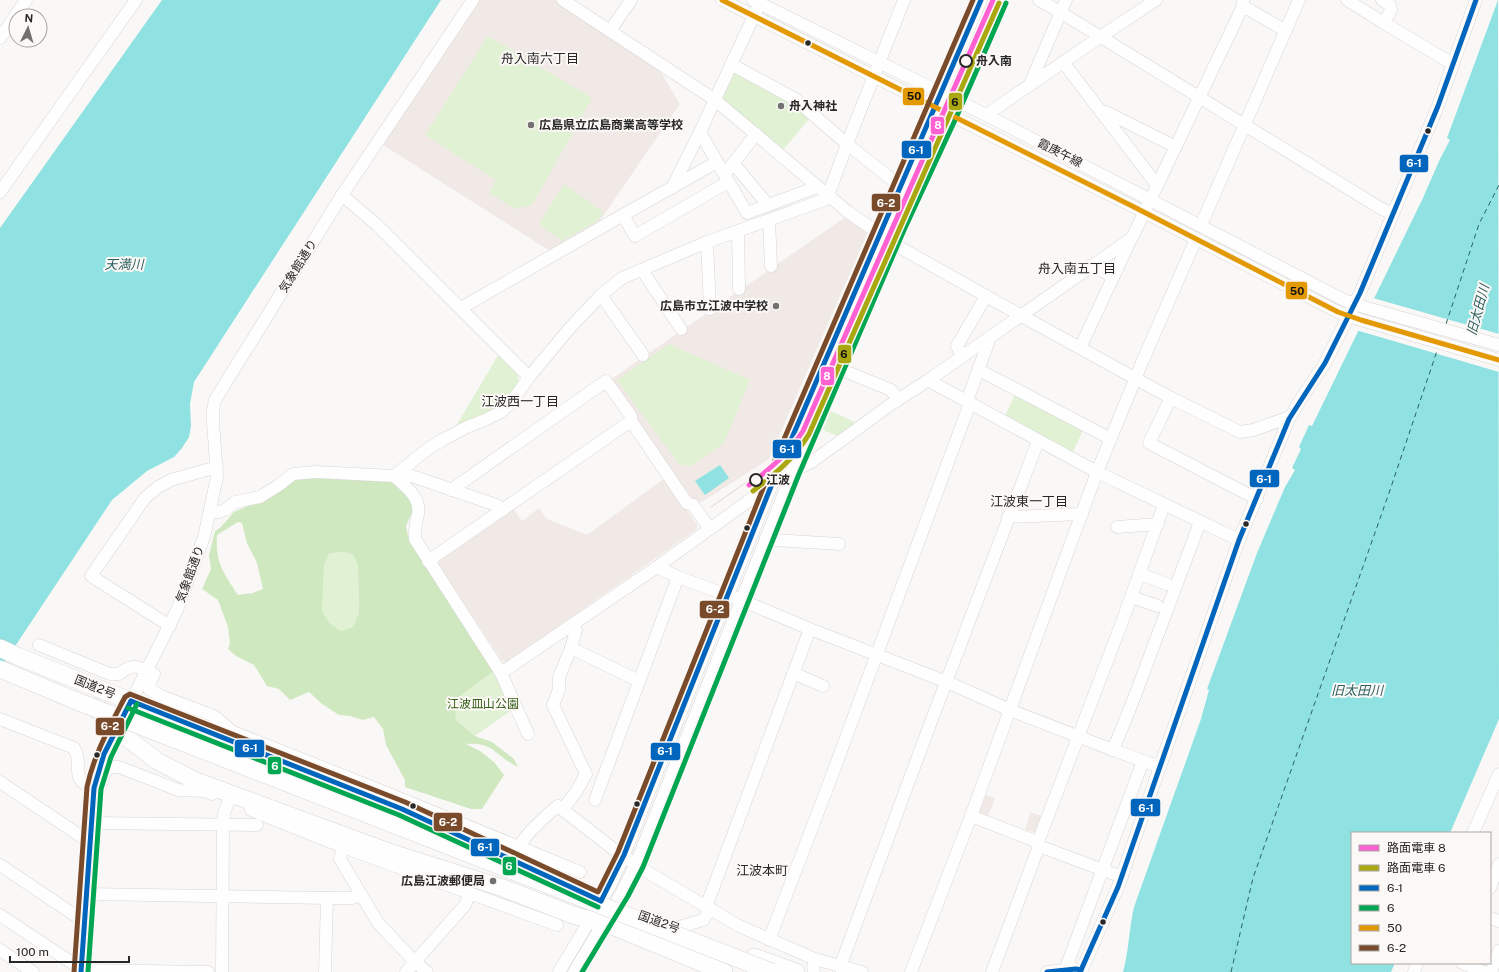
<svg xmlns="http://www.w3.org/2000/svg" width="1499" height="972" font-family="'Public Sans','Noto Sans JP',sans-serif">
<rect width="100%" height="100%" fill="#faf8f7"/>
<g fill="#f0e9e5">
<path d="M479,0H555L657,66L680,104L599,222L550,251L383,145Z"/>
<path d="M847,216L868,232L769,459L702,502L692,501L610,380Z"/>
<path d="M665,478L698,526L696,530L507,662L502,661L438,564L440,559L513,508L522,521L539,508L547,519L587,535Z"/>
<path d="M986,795L995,798L988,816L979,813Z"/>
<path d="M1031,812L1041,816L1035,833L1025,829Z"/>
</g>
<g fill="#e0f1d4">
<path d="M488,36L592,98L532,205L515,209L489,193L496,180L425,135Z"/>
<path d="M733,71L790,97L811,117L782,151L720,98Z"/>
<path d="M564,184L603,212L597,221L562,241L539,224Z"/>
<path d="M669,344L750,380L724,443L691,466L679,464L617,380Z"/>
<path d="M500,352C505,357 512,362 515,368C518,373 519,381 517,386C507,409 478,417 456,426Z"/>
<path d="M1016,392L1084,428L1072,454L1004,419Z"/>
<path d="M831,411L857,423L839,437L823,430Z"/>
<path d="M339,552H346L353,555L358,564L359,613L353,627L341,631L330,625L322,611L324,565L329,554Z"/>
<path d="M495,670L513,709L475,736L456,720L455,700Z"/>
</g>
<path fill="#d0e8c0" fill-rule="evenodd" d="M360,477L394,480L413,500L412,513L406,526L408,536L495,670L455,700L456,720L475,736L492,742L514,759L518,767C496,757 494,741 466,744L480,751L494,762L504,775L482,809H471L405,787V780L386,745L383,729L374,717L363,720L350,716L339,715L322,704L309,692L290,700L279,689L267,686L254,665L236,656L228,649L230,643L228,627L218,600L202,589L211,569L209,555L215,531L220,528L234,512L269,497L295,480L307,478ZM238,522L242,523L247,543L257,563L263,589L253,593L238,595C224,573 215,563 217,535ZM339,552H346L353,555L358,564L359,613L353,627L341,631L330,624L322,611L324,565L329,554Z"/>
<g fill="#8fe2e1">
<path d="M162,0H441L194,382L190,404L191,426L189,437L182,448L174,457L147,471L112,500L0,669V228Z"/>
<path d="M1498,0L1499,719L1450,833H1352V963H1395L1391,972H1123C1129,951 1129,928 1134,907L1201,719L1209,690L1207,689L1257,553L1285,487L1295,470L1292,468L1301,449L1299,447L1309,425L1312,426L1422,200L1440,159L1450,140L1447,138Z"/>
<path d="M720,465L729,478L705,495L695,481Z"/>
</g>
<path fill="#faf8f7" d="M1373,298L1499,334V372L1356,330Z"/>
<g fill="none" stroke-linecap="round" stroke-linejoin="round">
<g stroke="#2d6060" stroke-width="1" stroke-dasharray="5 4" stroke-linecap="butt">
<path d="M1446,324L1479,224L1499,185"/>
<path d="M1231,972L1253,878L1389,493L1438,348"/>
</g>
<g stroke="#d7d5d4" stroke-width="13">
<g id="minor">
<path d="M563,0L715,100L848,212L899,247L1020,315L1171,398L1240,432L1253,430L1287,418L1289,419"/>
<path d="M722,0L1136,208L1338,312L1361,320L1499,360"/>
<path d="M753,0L986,115L1344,300L1367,308L1499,345"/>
<path d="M1039,0L1060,12L1377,206L1392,214"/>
<path d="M1347,0L1384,23"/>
<path d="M1382,0L1390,5L1391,10L1384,23L1453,64"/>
<path d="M1243,6L1286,31"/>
<path d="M610,31L631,0"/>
<path d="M0,38L26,0"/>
<path d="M1063,62L1157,185"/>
<path d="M731,64L795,99L847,144L900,186"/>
<path d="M1030,84L1066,0"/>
<path d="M1101,112H1106L1176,147"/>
<path d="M986,115L1100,37L1156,0"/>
<path d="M717,162L700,132L757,9"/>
<path d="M733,163L768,205"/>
<path d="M729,169L756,134"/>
<path d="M672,188L700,132"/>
<path d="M0,192L136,0"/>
<path d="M342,195L377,225L529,377"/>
<path d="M623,215L635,236L728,182"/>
<path d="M769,220L771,266"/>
<path d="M1201,225L1299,0"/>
<path d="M738,231L739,289"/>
<path d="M707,242L710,309"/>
<path d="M1092,265L1113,277"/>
<path d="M642,270L681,329"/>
<path d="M601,295L643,355"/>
<path d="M461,308L623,215L717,162L747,213L817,187"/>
<path d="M1080,348L1131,239"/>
<path d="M962,357L957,346L986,296"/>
<path d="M830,365L891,390L898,400"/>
<path d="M979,370L1111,439"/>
<path d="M930,379L933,383L1097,472L1239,540"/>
<path d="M1171,398L1149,443L1257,499"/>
<path d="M967,401L987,346L989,338"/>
<path d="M790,473L813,461L890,405L930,379L1132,238L1243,6V0"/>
<path d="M394,476L429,448L444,439L467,427L487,419L501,412L511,403L529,377L569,329L601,295L622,278L707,242L824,200L828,196L847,144L904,0"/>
<path d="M394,476H412L496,505L503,510"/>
<path d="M451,490L606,381L631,416V421L687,503L693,505L710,529"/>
<path d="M210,511L218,512L225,510L235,502L260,497L279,485L293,474L316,472L394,476C406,487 421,497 418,514C416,524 414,529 415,539L501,673L528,734"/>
<path d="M1008,517L1082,514"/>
<path d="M1117,527L1158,524"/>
<path d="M766,538L774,540L839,544"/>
<path d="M428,561L631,421"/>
<path d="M657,567L678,577L741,600L810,629L947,682L1010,710L1113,750L1160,767"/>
<path d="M1140,574L1167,584"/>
<path d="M1131,597L1158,606"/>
<path d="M170,626L91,576L145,498L158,487L171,480L217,467"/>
<path d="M39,645L110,674H119C133,663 139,666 154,674L149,685V689L161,696L214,716L233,732L377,789L580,872"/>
<path d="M571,648L639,681"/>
<path d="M501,673L657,567L772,484"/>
<path d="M793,673L823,686"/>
<path d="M0,719L74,748C85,766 67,779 94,788"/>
<path d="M1113,750L1133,701L1200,522"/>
<path d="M0,782L85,839H91"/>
<path d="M102,782L104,774L109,767H119L178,790L204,791L212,794"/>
<path d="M595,800L678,577"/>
<path d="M563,809L576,792L586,774L553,705L559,690V677L571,648L576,630L573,626"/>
<path d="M251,810L343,847L557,925"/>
<path d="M971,816L1038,842"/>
<path d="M92,823L257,825"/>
<path d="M1473,833L1499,774"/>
<path d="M1039,846L1122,877"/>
<path d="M343,847L340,859L378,923L415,962L427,972"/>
<path d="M524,854C522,850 521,846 523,841C527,833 550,812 558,806L616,851L644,870L739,926L815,959L862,972"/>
<path d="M0,865L76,916L85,917"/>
<path d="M1490,888L1499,864"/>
<path d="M87,894L327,898H352L361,895"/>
<path d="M706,907L810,629"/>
<path d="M0,915L75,965H82"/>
<path d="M1490,918L1499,921"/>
<path d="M676,928L703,920L711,909"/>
<path d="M769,940L828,786L970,403"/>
<path d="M0,950L33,972"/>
<path d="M1462,963L1484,972"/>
<path d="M840,967L929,727L1038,441"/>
<path d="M81,970L208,972"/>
<path d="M1067,970V965L1143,761"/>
<path d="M81,972L94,788L97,773L102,759L177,610L204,537L217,477L213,422V410L215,400L342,195L473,0"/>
<path d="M222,972L223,825L224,813L231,795"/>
<path d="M325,972L327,898"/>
<path d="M406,972L465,905L470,893"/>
<path d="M559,972L610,886L624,855L772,484L981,0"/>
<path d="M574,972L622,892L636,864L793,471L898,227L950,115L1000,0"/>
<path d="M814,972L813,967L815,959"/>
<path d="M911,972L971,816L1097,472L1143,360L1196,239"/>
<path d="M992,972L1039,846L1038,842L1122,622L1164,505"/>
<path d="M1047,972L1074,969"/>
<path d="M1081,972L1118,887L1239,540L1289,419L1301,399L1325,363L1360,293L1438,106L1476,0"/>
<path d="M1414,972L1417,963"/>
<path d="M1491,972L1499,951"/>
</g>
</g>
<g stroke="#d7d5d4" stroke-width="18">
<g id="highway">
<path d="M0,648L17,656L402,809L556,880"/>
<path d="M94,707L117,730L157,761L196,781L389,852L503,888L573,915L612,926L724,972"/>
<path d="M754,957L796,972"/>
</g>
</g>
<use href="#minor" stroke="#fefefe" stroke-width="12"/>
<use href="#highway" stroke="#fefefe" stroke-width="17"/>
<path stroke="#d9d9d8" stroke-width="1" d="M711,507L754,477"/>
<g stroke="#d7d5d4" stroke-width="18" stroke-linecap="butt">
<path id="highway-bridge" d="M0,669L74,700L772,972"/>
</g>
<use href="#highway-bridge" stroke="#fefefe" stroke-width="17"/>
<g stroke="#fbf8f6" stroke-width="8">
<g id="bus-1">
<path d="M131,701L402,809L601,901"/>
<path d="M601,901L624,855L772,484L981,0"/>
<path d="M1081,970L1118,887L1239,540L1289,419L1325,363L1360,293L1438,106L1476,0"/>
<path d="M81,972L94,788L104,754L131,701"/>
<path d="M1047,972L1076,969L1081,970"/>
</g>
</g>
<g stroke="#fbf8f6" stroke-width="8">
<g id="bus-2">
<path d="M128,708L399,815L598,907"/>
<path d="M88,972L101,789L111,757L137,704"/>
<path d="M582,972L628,896L643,867L799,474L904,230L956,118L1006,3"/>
</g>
</g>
<g stroke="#fbf8f6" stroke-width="8">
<path id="bus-3" d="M722,0L1136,208L1338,312L1361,320L1499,360"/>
</g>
<g stroke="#fbf8f6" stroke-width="8">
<path id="bus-4" d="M74,972L87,787C94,754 110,726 125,697L130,694L405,802L598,892L618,852L766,481L973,0"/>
</g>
<use href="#bus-1" stroke="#0065bd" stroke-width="5"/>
<use href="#bus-2" stroke="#00a651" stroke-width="5"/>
<use href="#bus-3" stroke="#e29904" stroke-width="5"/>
<use href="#bus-4" stroke="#7a4b2a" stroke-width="5"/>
<g stroke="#fbf8f6" stroke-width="8">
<path id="tram-1" d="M749,485C770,469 789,453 803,431L993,0"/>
</g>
<g stroke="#fbf8f6" stroke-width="8">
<path id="tram-2" d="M753,491C775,474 795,458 809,434L999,3"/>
</g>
<use href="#tram-1" stroke="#ff61d2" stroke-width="5"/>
<use href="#tram-2" stroke="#a9a810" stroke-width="5"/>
</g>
<g fill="#292828" stroke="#fbf8f6" stroke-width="1.5">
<circle cx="808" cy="43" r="3.5"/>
<circle cx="1428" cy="131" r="3.5"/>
<circle cx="1246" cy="524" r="3.5"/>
<circle cx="747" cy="528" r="3.5"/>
<circle cx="97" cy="755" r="3.5"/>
<circle cx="637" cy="804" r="3.5"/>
<circle cx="413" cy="806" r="3.5"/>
<circle cx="1103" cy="922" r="3.5"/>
</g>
<g fill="#fbf8f6" stroke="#292828" stroke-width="2">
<circle cx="966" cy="61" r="6"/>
<circle cx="756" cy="480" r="6"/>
</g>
<g fill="#727170" stroke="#fbf8f6" stroke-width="1.5">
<circle cx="781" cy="106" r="4"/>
<circle cx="531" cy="125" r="4"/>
<circle cx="776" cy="306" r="4"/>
<circle cx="493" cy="881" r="4"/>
</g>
<g text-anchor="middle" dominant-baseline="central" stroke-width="4" stroke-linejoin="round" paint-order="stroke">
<g font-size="12" font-weight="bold" fill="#292828" stroke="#fbf8f6" text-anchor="start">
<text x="976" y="61">舟入南</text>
<text x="766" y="480">江波</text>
</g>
<g font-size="12" font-weight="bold" fill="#292828" stroke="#fbf8f6" text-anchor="start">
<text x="789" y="106">舟入神社</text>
<text x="539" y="125">広島県立広島商業高等学校</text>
<text x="768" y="306" text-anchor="end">広島市立江波中学校</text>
<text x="485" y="881" text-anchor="end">広島江波郵便局</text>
</g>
<g font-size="12" fill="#292828" stroke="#fbf8f6">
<text transform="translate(1060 153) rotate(27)">霞庚午線</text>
<text transform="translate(298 266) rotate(-58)">気象館通り</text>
<text transform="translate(190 574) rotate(-70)">気象館通り</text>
<text transform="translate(95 687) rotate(22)">国道2号</text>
<text transform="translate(659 922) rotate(20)">国道2号</text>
</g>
<g font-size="12" fill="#355e17" stroke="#fbf8f6">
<text x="483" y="704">江波皿山公園</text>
</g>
<g font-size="13" fill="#292828" stroke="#fbf8f6">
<text x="540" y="58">舟入南六丁目</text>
<text x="1077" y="268">舟入南五丁目</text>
<text x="520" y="401">江波西一丁目</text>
<text x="1029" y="501">江波東一丁目</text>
<text x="762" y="870">江波本町</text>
</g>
<g font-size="13" font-style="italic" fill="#2d6060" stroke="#fbf8f6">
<text x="124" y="264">天満川</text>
<text transform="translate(1478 310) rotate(-75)">旧太田川</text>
<text x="1357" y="690">旧太田川</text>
</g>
</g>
<g stroke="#fbf8f6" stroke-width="1.5">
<rect x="902" y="87" width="23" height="19" rx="4" fill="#e29904"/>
<rect x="948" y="92" width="15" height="19" rx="4" fill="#a9a810"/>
<rect x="930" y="116" width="15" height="19" rx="4" fill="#ff61d2"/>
<rect x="901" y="140" width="31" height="19" rx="4" fill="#0065bd"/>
<rect x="1399" y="154" width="30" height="19" rx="4" fill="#0065bd"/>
<rect x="871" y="193" width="30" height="19" rx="4" fill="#7a4b2a"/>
<rect x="1285" y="281" width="23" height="19" rx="4" fill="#e29904"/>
<rect x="837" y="344" width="15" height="20" rx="4" fill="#a9a810"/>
<rect x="820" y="366" width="15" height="20" rx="4" fill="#ff61d2"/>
<rect x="772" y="439" width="30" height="20" rx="4" fill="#0065bd"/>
<rect x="1249" y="469" width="31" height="19" rx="4" fill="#0065bd"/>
<rect x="699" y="600" width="31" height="19" rx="4" fill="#7a4b2a"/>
<rect x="95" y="717" width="30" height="19" rx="4" fill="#7a4b2a"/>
<rect x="234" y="739" width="31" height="19" rx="4" fill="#0065bd"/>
<rect x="650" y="742" width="31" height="19" rx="4" fill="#0065bd"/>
<rect x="267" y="756" width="15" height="19" rx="4" fill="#00a651"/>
<rect x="1130" y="798" width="31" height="19" rx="4" fill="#0065bd"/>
<rect x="433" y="812" width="30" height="20" rx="4" fill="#7a4b2a"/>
<rect x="470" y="838" width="30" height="19" rx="4" fill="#0065bd"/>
<rect x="502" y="856" width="15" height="20" rx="4" fill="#00a651"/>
</g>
<g font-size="11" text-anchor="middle" font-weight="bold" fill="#fff">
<text x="938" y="129">8</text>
<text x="916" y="154">6-1</text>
<text x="1414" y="167">6-1</text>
<text x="886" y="207">6-2</text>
<text x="827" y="380">8</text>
<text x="787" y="453">6-1</text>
<text x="1264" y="483">6-1</text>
<text x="715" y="613">6-2</text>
<text x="110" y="730">6-2</text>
<text x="250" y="752">6-1</text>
<text x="665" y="755">6-1</text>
<text x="275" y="770">6</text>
<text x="1146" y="812">6-1</text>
<text x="448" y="826">6-2</text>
<text x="485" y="851">6-1</text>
<text x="509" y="870">6</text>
</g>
<g font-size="11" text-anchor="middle" font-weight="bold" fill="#111">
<text x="914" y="100">50</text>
<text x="955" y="106">6</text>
<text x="1297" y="295">50</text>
<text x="844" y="358">6</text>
</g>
<rect x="1351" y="832" width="140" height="132" fill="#fbf8f6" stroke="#a7a5a4"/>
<rect x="1359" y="845" width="20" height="6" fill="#ff61d2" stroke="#a7a5a4"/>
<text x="1387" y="852" font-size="12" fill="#292828">路面電車 8</text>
<rect x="1359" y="865" width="20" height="6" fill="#a9a810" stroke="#a7a5a4"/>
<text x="1387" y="872" font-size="12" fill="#292828">路面電車 6</text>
<rect x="1359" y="885" width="20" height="6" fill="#0065bd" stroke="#a7a5a4"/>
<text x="1387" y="892" font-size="12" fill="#292828">6-1</text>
<rect x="1359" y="905" width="20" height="6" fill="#00a651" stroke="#a7a5a4"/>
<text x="1387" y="912" font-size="12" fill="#292828">6</text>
<rect x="1359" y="925" width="20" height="6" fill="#e29904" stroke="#a7a5a4"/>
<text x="1387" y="932" font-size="12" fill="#292828">50</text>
<rect x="1359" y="945" width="20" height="6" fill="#7a4b2a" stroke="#a7a5a4"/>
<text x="1387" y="952" font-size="12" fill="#292828">6-2</text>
<g transform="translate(28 28) rotate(5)"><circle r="19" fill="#fbf8f6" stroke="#a7a5a4"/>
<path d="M0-3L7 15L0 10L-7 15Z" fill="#727170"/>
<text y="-6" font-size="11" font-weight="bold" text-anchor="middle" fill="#292828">N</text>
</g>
<path d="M10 956v6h119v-6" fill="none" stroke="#292828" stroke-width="2"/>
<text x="16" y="956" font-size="12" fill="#292828" stroke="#fbf8f6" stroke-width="3" paint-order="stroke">100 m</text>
</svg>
